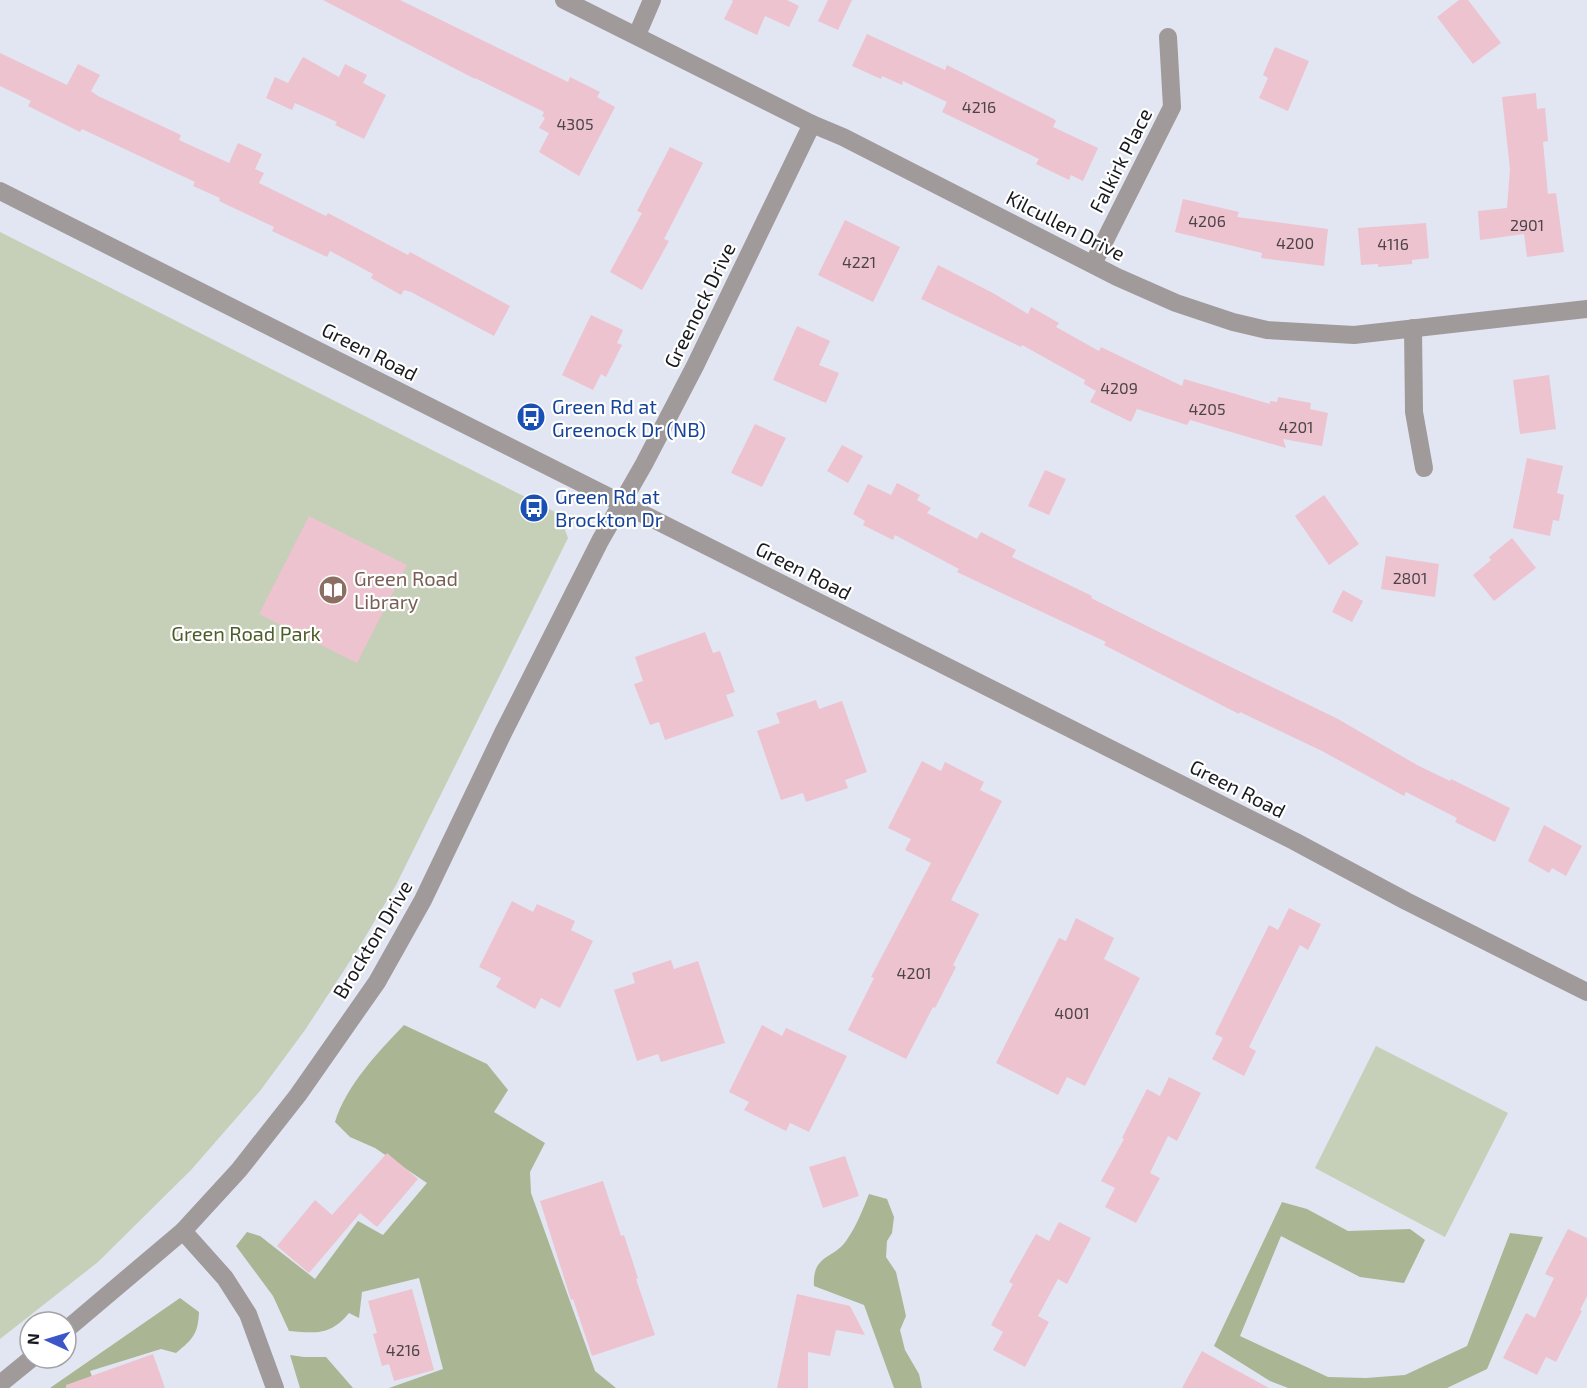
<svg xmlns="http://www.w3.org/2000/svg" width="1587" height="1388" font-family="'Exo 2',sans-serif">
<rect width="100%" height="100%" fill="#e2e6f2"/>
<g fill="#c6cfb8">
<path d="M0,232L559,514L568,538L396,885L358,949L305,1030L260,1091L191,1170L98,1262L0,1339Z"/>
<path d="M1376,1046L1508,1113L1445,1237L1315,1168Z"/>
</g>
<g fill="#a9b593">
<path d="M404,1025L487,1064L508,1090L494,1112L545,1143L530,1172L531,1193L595,1371L616,1388H389L443,1369L419,1278L362,1292L359,1318L349,1313C330,1336 316,1333 289,1331L273,1296L236,1246L247,1232L260,1236L315,1279L358,1221L383,1235L427,1183L375,1148L350,1137L335,1122C346,1086 378,1052 404,1025Z"/>
<path d="M869,1194L887,1199L894,1217L892,1233L887,1241L886,1257L896,1272L906,1316L900,1330L905,1350L919,1374L922,1388H894L864,1305L814,1286C812,1253 835,1260 848,1238C857,1225 863,1209 869,1194Z"/>
<path d="M1282,1202L1307,1209L1348,1231L1410,1229L1425,1240L1404,1283L1360,1277L1281,1236L1240,1336L1328,1377L1366,1378L1405,1375L1467,1346L1510,1233L1543,1237L1487,1369L1447,1388H1288L1270,1381L1214,1346Z"/>
<path d="M180,1298L199,1312C198,1334 193,1339 176,1353L161,1349L90,1371L96,1388H50Z"/>
<path d="M290,1355L304,1357H326L353,1388H300Z"/>
</g>
<g fill="#edc3cf">
<path d="M323,0H400L568,82L570,77L600,92L597,97L615,107L579,176L539,152L549,133L539,128L545,118L542,116L544,112L475,78V79Z"/>
<path d="M731,0H787L799,6L789,27L765,16L757,35L724,19L733,1Z"/>
<path d="M828,0H852L838,30L818,21Z"/>
<path d="M1459,0H1468L1501,43L1473,64L1437,17Z"/>
<path d="M867,34L945,70L947,65L1002,93L1054,119L1056,121L1053,127L1098,148L1083,181L1071,175L1069,180L1036,164L1039,159L942,112L947,102L903,81L902,85L882,76L881,79L852,66Z"/>
<path d="M1275,47L1309,61L1288,111L1259,98L1268,78L1263,75Z"/>
<path d="M0,53L67,85L78,64L100,75L91,91L98,96L181,135L179,140L229,163L238,143L262,154L255,169L264,173L259,183L326,216L328,213L408,255L410,252L510,306L494,336L411,292L404,290L401,295L371,278L373,274L330,251L327,257L272,231L274,227L219,201L220,198L193,186L195,182L82,129L80,132L28,106L31,101L0,86Z"/>
<path d="M303,57L339,77L345,64L367,75L363,83L386,95L364,139L335,125L337,122L295,103L292,110L266,98L275,77L288,83Z"/>
<path d="M1536,93L1537,109L1545,108L1548,141L1543,142L1548,194L1556,193L1564,252L1527,257L1524,234L1480,240L1478,211L1507,208L1510,169L1502,97Z"/>
<path d="M670,147L703,163L664,239L669,241L642,290L610,272L642,213L637,211Z"/>
<path d="M1183,199L1239,212L1237,217L1328,229L1324,266L1261,258L1262,253L1175,232Z"/>
<path d="M845,220L900,247L873,302L818,275Z"/>
<path d="M1426,223L1429,258L1412,260V264L1378,267V264L1361,265L1358,228Z"/>
<path d="M938,265L993,293L1028,314L1031,307L1059,323L1056,327L1099,351L1101,347L1182,386L1184,379L1270,404V401L1277,402L1278,397L1311,403L1310,409L1328,413L1322,446L1283,439L1286,448L1190,420L1187,425L1137,409L1131,422L1090,402L1096,391L1084,384L1085,380L1022,345L1021,347L921,299Z"/>
<path d="M591,315L623,330L617,343L622,345L606,377L601,374L593,390L562,375Z"/>
<path d="M797,326L830,341L819,365L839,373L826,403L773,380Z"/>
<path d="M1549,375L1556,429L1520,434L1513,380Z"/>
<path d="M755,424L786,438L762,487L731,473Z"/>
<path d="M842,445L863,456L848,483L827,471Z"/>
<path d="M1527,458L1563,466L1557,493L1564,495L1559,521L1553,520L1550,536L1513,528Z"/>
<path d="M1045,470L1066,479L1049,515L1028,506Z"/>
<path d="M897,483L920,495L917,500L931,508L927,513L977,539L981,532L1016,550L1012,557L1092,596L1091,598L1159,632L1338,719L1417,765L1450,781L1451,779L1510,808L1495,842L1455,822L1457,818L1406,792L1404,796L1322,751L1240,712L1239,714L1104,645L1106,642L957,572L959,569L895,535L893,540L863,525L865,521L853,514L868,484L891,495Z"/>
<path d="M1324,495L1359,544L1329,565L1295,516Z"/>
<path d="M309,516L407,565L357,663L259,614Z"/>
<path d="M1512,538L1536,568L1494,601L1473,575L1491,560L1489,557Z"/>
<path d="M1386,556L1439,564L1435,597L1381,589Z"/>
<path d="M1343,590L1363,601L1352,622L1332,612Z"/>
<path d="M705,632L713,653L720,651L735,692L726,695L734,716L665,740L659,722L650,725L634,684L643,681L635,657Z"/>
<path d="M816,700L819,709L842,701L867,772L845,780L848,788L806,802L803,793L781,800L757,731L780,723L776,713Z"/>
<path d="M922,761L941,771L945,762L984,782L980,790L1002,801L951,900L979,914L953,965L956,967L935,1008L933,1007L906,1059L848,1030L874,978L871,977L931,863L905,850L911,839L888,828Z"/>
<path d="M1544,825L1582,846L1566,876L1552,868L1549,873L1528,861Z"/>
<path d="M512,901L533,912L537,904L575,921L571,930L593,941L560,1008L541,998L535,1009L496,987L501,978L479,967Z"/>
<path d="M1289,908L1321,924L1308,950L1300,945L1249,1047L1256,1051L1244,1076L1212,1059L1223,1038L1215,1034L1269,925L1278,930Z"/>
<path d="M1076,918L1114,938L1104,959L1140,978L1085,1086L1067,1077L1058,1095L996,1063L1059,938L1066,941Z"/>
<path d="M671,960L674,969L698,961L725,1043L661,1062L658,1054L637,1061L614,990L635,983L632,973Z"/>
<path d="M762,1025L782,1036L786,1028L847,1056L809,1132L790,1123L786,1131L744,1110L749,1102L729,1092Z"/>
<path d="M1169,1077L1201,1093L1177,1141L1168,1136L1150,1173L1160,1178L1136,1223L1105,1207L1115,1188L1101,1181L1124,1139L1122,1138L1147,1089L1160,1096Z"/>
<path d="M387,1153L418,1179L377,1227L360,1213L309,1273L277,1246L315,1200L332,1215Z"/>
<path d="M845,1156L859,1196L823,1208L809,1167Z"/>
<path d="M603,1181L621,1236L624,1235L638,1278L636,1279L655,1335L592,1356L573,1299L571,1300L540,1201Z"/>
<path d="M1059,1222L1091,1238L1067,1284L1058,1279L1038,1316L1049,1322L1025,1367L993,1350L1003,1332L991,1325L1013,1284L1009,1282L1036,1234L1049,1241Z"/>
<path d="M1568,1229L1587,1238V1296L1580,1310L1582,1311L1556,1362L1546,1357L1537,1375L1503,1358L1526,1313L1535,1318L1544,1299L1554,1278L1545,1274Z"/>
<path d="M412,1289L434,1370L394,1381L389,1364L382,1366L373,1334L377,1333L368,1301Z"/>
<path d="M797,1294L850,1306L865,1335L836,1330L830,1356L808,1352V1388H777Z"/>
<path d="M1202,1351L1216,1359L1269,1388H1182Z"/>
<path d="M153,1354L165,1388H66V1385Z"/>
</g>
<g fill="none" stroke-linecap="round" stroke-linejoin="round">
<g stroke="#a09a9a" stroke-width="18">
<path d="M564,0L812,124L843,137L1117,277L1176,303L1233,322L1267,330L1354,335L1587,309"/>
<path d="M637,35L652,0"/>
<path d="M0,191L1294,841L1406,901L1587,992"/>
<path d="M1093,264L1172,107L1168,37"/>
<path d="M1413,328L1414,412L1424,468"/>
<path d="M183,1231L225,1278L248,1314L275,1388"/>
<path d="M66,1330L183,1231L239,1170L298,1095L377,982L423,900L503,733L600,541L644,464L695,366L812,124"/>
<path d="M0,1384L32,1358"/>
</g>
</g>
<defs>
<g id="bus-disc" transform="scale(1.5)"><circle r="9.5" fill="#1a4fb4" stroke="#fff"/><path d="M-5-6H5V4H4V6H2V4H-2V6H-4V4H-5ZM-3.5-4V0h7V-4ZM-3.5 1.2v1.5H-2V1.2ZM2 1.2v1.5H3.5V1.2Z" fill="#fff"/></g>
<g id="library-disc" transform="scale(1.5)"><circle r="9.5" fill="#8d6e63" stroke="#fff"/><path d="M-6-4Q-3-5.5-.7-3.5V5Q-3 3-6 4ZM6-4Q3-5.5 .7-3.5V5Q3 3 6 4Z" fill="#fff"/></g>
</defs>
<g fill-rule="evenodd">
<use href="#bus-disc" x="531" y="417"/>
<use href="#bus-disc" x="534" y="508"/>
<use href="#library-disc" x="333" y="590"/>
</g>
<g text-anchor="middle" dominant-baseline="central" stroke-width="4.5" stroke-linejoin="round" paint-order="stroke">
<g font-size="16" fill="#4d444a">
<text x="979" y="106">4216</text>
<text x="575" y="123">4305</text>
<text x="1207" y="220">4206</text>
<text x="1527" y="224">2901</text>
<text x="1295" y="242">4200</text>
<text x="1393" y="243">4116</text>
<text x="859" y="261">4221</text>
<text x="1119" y="387">4209</text>
<text x="1207" y="408">4205</text>
<text x="1296" y="426">4201</text>
<text x="1410" y="577">2801</text>
<text x="914" y="972">4201</text>
<text x="1072" y="1012">4001</text>
<text x="403" y="1349">4216</text>
</g>
<g font-size="20" fill="#18191d" stroke="#fff">
<text transform="translate(1120 160) rotate(-63)">Falkirk Place</text>
<text transform="translate(1066 225) rotate(27)">Kilcullen Drive</text>
<text transform="translate(699 305) rotate(-64)">Greenock Drive</text>
<text transform="translate(370 351) rotate(27)">Green Road</text>
<text transform="translate(804 570) rotate(27)">Green Road</text>
<text transform="translate(1238 788) rotate(27)">Green Road</text>
<text transform="translate(372 939) rotate(-59)">Brockton Drive</text>
</g>
<g font-size="20" fill="#164399" stroke="#fff" text-anchor="start">
<text x="552" y="406">Green Rd at<tspan x="552" dy="23">Greenock Dr (NB)</tspan></text>
<text x="555" y="496">Green Rd at<tspan x="555" dy="23">Brockton Dr</tspan></text>
</g>
<g font-size="20" fill="#785e54" stroke="#fff" text-anchor="start">
<text x="354" y="578">Green Road<tspan x="354" dy="23">Library</tspan></text>
</g>
<g font-size="20" fill="#4c5d28" stroke="#fff">
<text x="246" y="633">Green Road Park</text>
</g>
</g>
<g transform="translate(48 1340) rotate(274)"><circle r="28" fill="#ffffff" stroke="#a3a3a5" stroke-width="1.5"/>
<path d="M0-4.5L10 22L0 15L-10 22Z" fill="#3c55c7"/>
<text y="-9" font-size="16" font-weight="bold" text-anchor="middle" fill="#18191d">N</text>
</g>
</svg>
